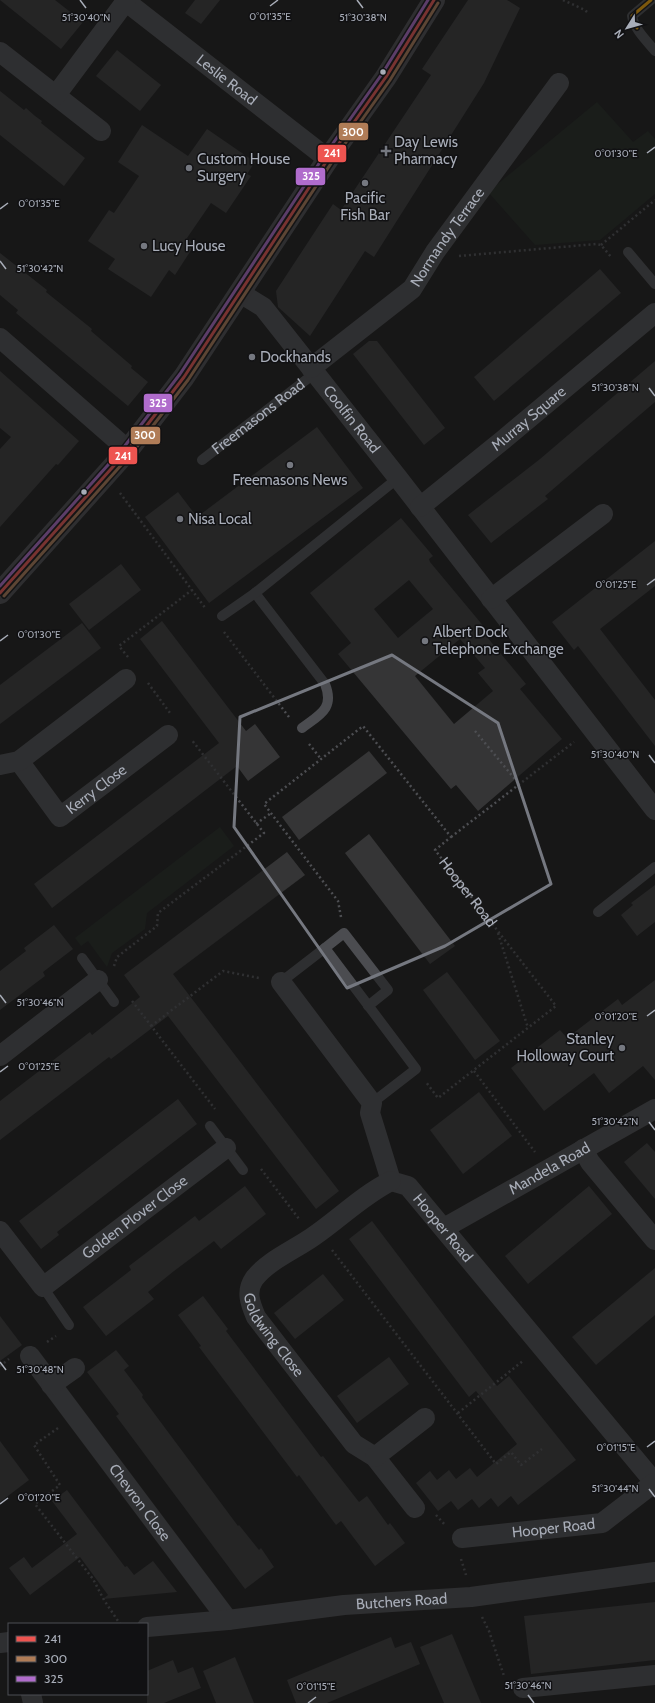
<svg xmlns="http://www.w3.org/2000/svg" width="655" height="1703" font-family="Cabin,sans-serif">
<rect width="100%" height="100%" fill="#171717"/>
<g fill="#1d241e">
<path d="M597,102L633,142L648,131L655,139V194L600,240L535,245L488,192Z"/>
<path d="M220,827L234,846L147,913L145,929L112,953L107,967L88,941L81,946L75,938Z"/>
</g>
<g fill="#353536" fill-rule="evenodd">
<path d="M0,0H55L83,22L61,49Z"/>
<path d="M195,0H220L201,24L185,13Z"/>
<path d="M468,0H507L520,8L484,83L374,257L365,251L310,336L278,307L276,291L333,204L341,210L431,75L422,69Z"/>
<path d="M117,50L161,85L140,111L96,76Z"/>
<path d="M0,91L24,110L26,108L35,116L42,121L41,123L85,158L64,186L0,135Z"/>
<path d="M142,125L188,156L207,129L255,162L247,174L251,176L226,213L211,203L187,238L195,244L175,275L169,270L151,297L108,269L115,259L88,241L109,210L114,213L139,176L118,162Z"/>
<path d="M0,253L47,290L46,292L92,329L91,331L132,366L131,368L148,382L128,406L16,313L18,310L0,295Z"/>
<path d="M600,269L621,293L494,401L474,377Z"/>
<path d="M369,341H377L445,428L424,445L353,354Z"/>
<path d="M655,361V402L545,496L548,499L491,543L468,515L540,459Z"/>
<path d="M0,371L79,441L58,465L56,464L0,527V449L11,437L0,428Z"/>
<path d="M317,427L363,488L209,603L145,517L178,492L197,517Z"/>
<path d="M401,518L433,556L429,559L430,562L485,628L482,631L526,684L520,689L562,739L478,811L456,785L451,789L338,654L351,643L310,593ZM409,580L433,609L398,638L374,609ZM460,639L485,668L478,673L493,691L454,724L415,676Z"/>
<path d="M655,541V586L600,629L655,700V746L578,646L574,650L552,622Z"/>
<path d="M121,564L141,590L89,630L69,604Z"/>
<path d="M162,621L246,731L255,724L280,757L248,781L237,766L52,908L34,884L219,743L140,639Z"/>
<path d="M82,623L101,648L0,724V685Z"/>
<path d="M369,751L387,773L299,840L282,817Z"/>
<path d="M369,834L455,946L430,964L345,853Z"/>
<path d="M287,852L305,875L173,974L339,1191L316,1209L168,1016L111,1059L109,1057L0,1140V1101L90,1032L92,1035L140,997L124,975Z"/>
<path d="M655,885V922L637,936L621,915L633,905L631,903Z"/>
<path d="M54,925L73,949L43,972L45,976L0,1010V971L26,951L24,948Z"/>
<path d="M447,972L500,1041L475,1060L423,990Z"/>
<path d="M655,980V1080L643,1066L609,1093L594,1073L544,1111L511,1068L560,1030L567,1038L618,999L622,1005Z"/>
<path d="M479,1092L512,1136L463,1174L430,1130Z"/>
<path d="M178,1099L197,1124L57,1232L59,1235L41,1249L19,1221Z"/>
<path d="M647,1143L655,1152V1199L624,1162Z"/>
<path d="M245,1186L266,1214L221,1249L214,1241L174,1271L148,1292L154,1299L106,1336L83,1307L131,1270L129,1266L195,1216L199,1221Z"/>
<path d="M589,1186L612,1214L528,1284L505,1256Z"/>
<path d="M372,1221L497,1386L509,1376L576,1460L518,1505L511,1496L498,1507L491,1498L479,1508L472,1499L458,1510L451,1501L438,1511L416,1483L430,1471L437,1480L449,1470L456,1479L470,1468L477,1477L517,1444L476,1391L469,1397L349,1239Z"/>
<path d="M655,1268V1315L596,1365L572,1337Z"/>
<path d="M323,1274L344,1300L295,1339L274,1313Z"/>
<path d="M203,1296L228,1329L226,1331L321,1457L323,1456L359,1502L367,1496L388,1525L390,1523L405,1543L375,1566L341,1521L336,1525L299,1475L297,1477L199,1347L201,1346L178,1315Z"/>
<path d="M0,1316L22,1345L0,1361Z"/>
<path d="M116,1350L129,1366L124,1370L143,1395L142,1397L238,1526L239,1525L259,1550L261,1548L274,1567L245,1589L116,1416L119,1414L87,1372Z"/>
<path d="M389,1357L409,1384L357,1423L337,1396Z"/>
<path d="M0,1441L29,1480L0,1502Z"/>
<path d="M67,1490L125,1567L127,1566L134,1575L153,1561L177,1592L103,1599L108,1595L80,1557L30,1595L9,1568L24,1557L32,1568L77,1534L52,1501Z"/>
<path d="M655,1602V1660L531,1674L524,1616Z"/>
<path d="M452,1634L481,1703H444L420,1647Z"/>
<path d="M391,1637L395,1648L411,1642L420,1664L327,1703H296L287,1680Z"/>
<path d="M235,1657L254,1703H216L203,1671Z"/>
<path d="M173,1660L178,1673L193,1667L201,1688L164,1703H147V1671Z"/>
</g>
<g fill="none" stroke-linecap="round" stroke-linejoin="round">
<g stroke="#4d4e52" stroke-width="2.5" stroke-dasharray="2 3" stroke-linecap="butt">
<path d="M563,0L585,10L589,14"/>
<path d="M601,245L655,200"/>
<path d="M459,256L596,244L601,245L612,258"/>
<path d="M120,493L206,609"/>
<path d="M224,632L289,717"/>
<path d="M128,657L119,646L192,590"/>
<path d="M148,683L170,713"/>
<path d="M475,731L519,784"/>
<path d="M309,744L321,759"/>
<path d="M256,824L271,813"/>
<path d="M451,837L574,742"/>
<path id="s1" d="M341,917L338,901L264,804L363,726L451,837L435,850L556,1006L438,1098L426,1082"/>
<path d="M498,933L528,1028"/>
<path d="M114,966L117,957L157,926L158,913L264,833L191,739"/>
<path d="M132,1001L215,1109"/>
<path d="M151,1026L223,971L259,978"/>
<path d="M474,1071L535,1152"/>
<path d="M261,1169L299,1219"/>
<path d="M332,1250L496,1464L511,1452L521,1465L542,1449"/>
<path d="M47,1342L56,1336"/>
<path d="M0,1366L9,1359"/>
<path d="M458,1413L524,1360"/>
<path d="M58,1428L34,1445L60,1485L35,1504L93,1579L104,1600L120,1624"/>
<path d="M436,1515L445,1525"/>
<path d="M461,1559L466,1575"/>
<path d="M482,1617L489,1631L504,1676"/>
</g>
<g stroke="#4b4c50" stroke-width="10">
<path d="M651,0L632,16C634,29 647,41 655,51"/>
<path d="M628,252L655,284"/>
<path id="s2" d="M202,460L315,373"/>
<path d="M255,593L325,684C335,709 319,715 302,728"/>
<path d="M222,616L255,593L398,478"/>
<path d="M598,912L655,867"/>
<path d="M325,948L344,933L388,990L368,1006"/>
<path d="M82,958L114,1002"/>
<path d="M281,982L325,948L416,1069L372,1103"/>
<path d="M210,1126L243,1170"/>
<path d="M43,1287L69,1325"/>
</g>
<g stroke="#4b4c50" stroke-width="20">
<path id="s3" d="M124,0L328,159"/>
<path d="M0,52L101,131"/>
<path d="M56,95L126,1"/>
<path id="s4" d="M240,293L263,307L398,478L655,810"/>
<path d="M0,338L128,450"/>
<path id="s5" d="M311,368L412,289L435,252L559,83"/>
<path id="s6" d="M420,507L503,440L655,313"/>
<path d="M491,599L603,514"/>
<path id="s7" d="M19,761L60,817L168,735"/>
<path d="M0,765L19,761L126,679"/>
<path id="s8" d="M281,982L372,1103L370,1113L391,1181L408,1186L655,1483"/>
<path d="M0,1056L98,980"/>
<path d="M583,1149L590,1162L655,1240"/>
<path id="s9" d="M391,1181C363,1195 340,1218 314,1236C296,1249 267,1261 254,1279C245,1292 251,1305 256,1317L354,1444L375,1457L415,1508"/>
<path id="s10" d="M444,1228L655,1109"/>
<path id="s11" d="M0,1231L43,1287L226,1148"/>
<path id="s12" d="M30,1356L228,1620"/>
<path d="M51,1385L75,1368"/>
<path d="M375,1457L425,1418"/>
<path id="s13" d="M462,1538L602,1523L654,1483"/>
<path id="s14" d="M147,1627L228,1620L344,1605L471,1597L655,1572"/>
<path d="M0,1643L9,1642"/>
<path d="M523,1688L655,1675"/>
<path d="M31,1694L33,1703"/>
</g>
<path stroke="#4a4a4e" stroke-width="22" d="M0,593L128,450L184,377L328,159L386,77L434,0"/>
<g stroke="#111113" stroke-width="6">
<path id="bus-1" d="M0,593L128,450L184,377L328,159L386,77L434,0"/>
</g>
<g stroke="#111113" stroke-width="6">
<path id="bus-2" d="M4,596L132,453L188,380L332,162L390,80L438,3"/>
</g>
<g stroke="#111113" stroke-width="6">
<path id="bus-3" d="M0,586L124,447L180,374L324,156L382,74L428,0"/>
</g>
<g stroke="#111113" stroke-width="6">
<path id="bus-4" d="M637,28L633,22L632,16L651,0"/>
</g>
<use href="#bus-1" stroke="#ee5450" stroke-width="3"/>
<use href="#bus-2" stroke="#b07c57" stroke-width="3"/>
<use href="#bus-3" stroke="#b06ccc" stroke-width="3"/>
<use href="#bus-4" stroke="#f7a600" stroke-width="3"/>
</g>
<path d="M0 0H655V1703H0ZM392,655L498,723L551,884L445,946L347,988L234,827L240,717Z" fill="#171717" fill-opacity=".55" fill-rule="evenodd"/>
<path fill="none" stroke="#757880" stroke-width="3" stroke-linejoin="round" d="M392,655L498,723L551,884L445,946L347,988L234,827L240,717Z"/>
<path fill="none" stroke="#a8adb8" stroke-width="1.5" d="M80,0L86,8M357,0L363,8M270,6L278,0M647,153L655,147M0,209L8,203M0,261L6,269M649,388L655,396M647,585L655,579M0,641L8,635M649,755L655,763M0,995L6,1003M647,1016L655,1010M0,1072L8,1066M649,1122L655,1130M0,1362L6,1370M647,1447L655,1441M649,1489L655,1497M0,1504L8,1498M528,1695L534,1703M308,1703L316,1697"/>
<g fill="#a8adb8" stroke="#111113" stroke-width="1.5">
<circle cx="383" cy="72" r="3.5"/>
<circle cx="84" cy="492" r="3.5"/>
</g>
<g fill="#757880" stroke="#111113" stroke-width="1.5">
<path d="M384 145h4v4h4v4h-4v4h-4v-4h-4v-4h4z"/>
<circle cx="189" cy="168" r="4"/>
<circle cx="365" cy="183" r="4"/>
<circle cx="144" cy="246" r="4"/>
<circle cx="252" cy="357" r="4"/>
<circle cx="290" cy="465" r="4"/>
<circle cx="180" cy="519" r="4"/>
<circle cx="425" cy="641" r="4"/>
<circle cx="622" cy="1048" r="4"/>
</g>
<g text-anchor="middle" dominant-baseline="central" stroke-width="3" stroke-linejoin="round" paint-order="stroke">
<g font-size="15" fill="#a8adb8" stroke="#111113">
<text stroke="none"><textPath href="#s3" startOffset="130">Leslie Road</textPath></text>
<text stroke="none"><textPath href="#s5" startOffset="191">Normandy Terrace</textPath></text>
<text stroke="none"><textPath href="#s2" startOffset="71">Freemasons Road</textPath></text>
<text stroke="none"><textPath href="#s6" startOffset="140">Murray Square</textPath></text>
<text stroke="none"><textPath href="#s4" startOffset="170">Coolfin Road</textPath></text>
<text stroke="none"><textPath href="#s7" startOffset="115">Kerry Close</textPath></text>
<text stroke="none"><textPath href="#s1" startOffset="480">Hooper Road</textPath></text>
<text stroke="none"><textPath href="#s10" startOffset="121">Mandela Road</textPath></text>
<text stroke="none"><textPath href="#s11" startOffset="186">Golden Plover Close</textPath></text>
<text stroke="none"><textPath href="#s8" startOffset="305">Hooper Road</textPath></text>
<text stroke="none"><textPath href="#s9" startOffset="233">Goldwing Close</textPath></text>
<text stroke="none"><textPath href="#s12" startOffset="183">Chevron Close</textPath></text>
<text stroke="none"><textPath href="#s13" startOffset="92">Hooper Road</textPath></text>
<text stroke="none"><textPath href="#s14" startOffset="256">Butchers Road</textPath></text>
</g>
<g font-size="15" fill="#a8adb8" stroke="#111113" text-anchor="start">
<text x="394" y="142">Day Lewis<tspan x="394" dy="17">Pharmacy</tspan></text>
<text x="197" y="159">Custom House<tspan x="197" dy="17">Surgery</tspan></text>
<text x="365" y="198" text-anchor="middle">Pacific<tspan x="365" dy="17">Fish Bar</tspan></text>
<text x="152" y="246">Lucy House</text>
<text x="260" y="357">Dockhands</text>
<text x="290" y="480" text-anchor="middle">Freemasons News</text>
<text x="188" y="519">Nisa Local</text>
<text x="433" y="632">Albert Dock<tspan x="433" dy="17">Telephone Exchange</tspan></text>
<text x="614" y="1039" text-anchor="end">Stanley<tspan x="614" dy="17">Holloway Court</tspan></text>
</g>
</g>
<g font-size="10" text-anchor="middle" fill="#a8adb8" stroke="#111113" stroke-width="3" stroke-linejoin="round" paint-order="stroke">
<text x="270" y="20">0°01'35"E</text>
<text x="86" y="21">51°30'40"N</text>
<text x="363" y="21">51°30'38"N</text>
<text x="616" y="157">0°01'30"E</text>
<text x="39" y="207">0°01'35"E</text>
<text x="40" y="272">51°30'42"N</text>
<text x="615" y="391">51°30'38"N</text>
<text x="616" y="588">0°01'25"E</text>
<text x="39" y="638">0°01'30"E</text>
<text x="615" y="758">51°30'40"N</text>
<text x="40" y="1006">51°30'46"N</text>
<text x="616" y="1020">0°01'20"E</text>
<text x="39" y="1070">0°01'25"E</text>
<text x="615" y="1125">51°30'42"N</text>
<text x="40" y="1373">51°30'48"N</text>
<text x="616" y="1451">0°01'15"E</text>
<text x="615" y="1492">51°30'44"N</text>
<text x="39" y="1501">0°01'20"E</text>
<text x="528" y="1689">51°30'46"N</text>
<text x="316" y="1690">0°01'15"E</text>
</g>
<g stroke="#111113" stroke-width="1.5">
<rect x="338" y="122" width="31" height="19" rx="4" fill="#b07c57"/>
<rect x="317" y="144" width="30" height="19" rx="4" fill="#ee5450"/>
<rect x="295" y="167" width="31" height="19" rx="4" fill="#b06ccc"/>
<rect x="143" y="393" width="30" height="20" rx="4" fill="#b06ccc"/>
<rect x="130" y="426" width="31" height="19" rx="4" fill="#b07c57"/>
<rect x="108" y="446" width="30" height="19" rx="4" fill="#ee5450"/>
</g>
<g font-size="11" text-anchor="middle" font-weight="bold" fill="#fff">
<text x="353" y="136">300</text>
<text x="332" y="157">241</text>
<text x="311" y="180">325</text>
<text x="158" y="407">325</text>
<text x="145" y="439">300</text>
<text x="123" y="460">241</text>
</g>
<rect x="8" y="1623" width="140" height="72" fill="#111113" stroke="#4d4f55"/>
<rect x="16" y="1636" width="20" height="6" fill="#ee5450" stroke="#4d4f55"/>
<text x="44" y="1643" font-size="12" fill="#a8adb8">241</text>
<rect x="16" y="1656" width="20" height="6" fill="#b07c57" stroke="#4d4f55"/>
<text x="44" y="1663" font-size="12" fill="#a8adb8">300</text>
<rect x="16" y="1676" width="20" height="6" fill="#b06ccc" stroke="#4d4f55"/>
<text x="44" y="1683" font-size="12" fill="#a8adb8">325</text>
<g transform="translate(627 28) rotate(233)" stroke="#111113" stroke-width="3" paint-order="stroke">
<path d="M0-3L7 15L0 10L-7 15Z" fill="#a8adb8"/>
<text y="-6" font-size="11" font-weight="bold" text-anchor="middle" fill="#a8adb8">N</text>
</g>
</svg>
